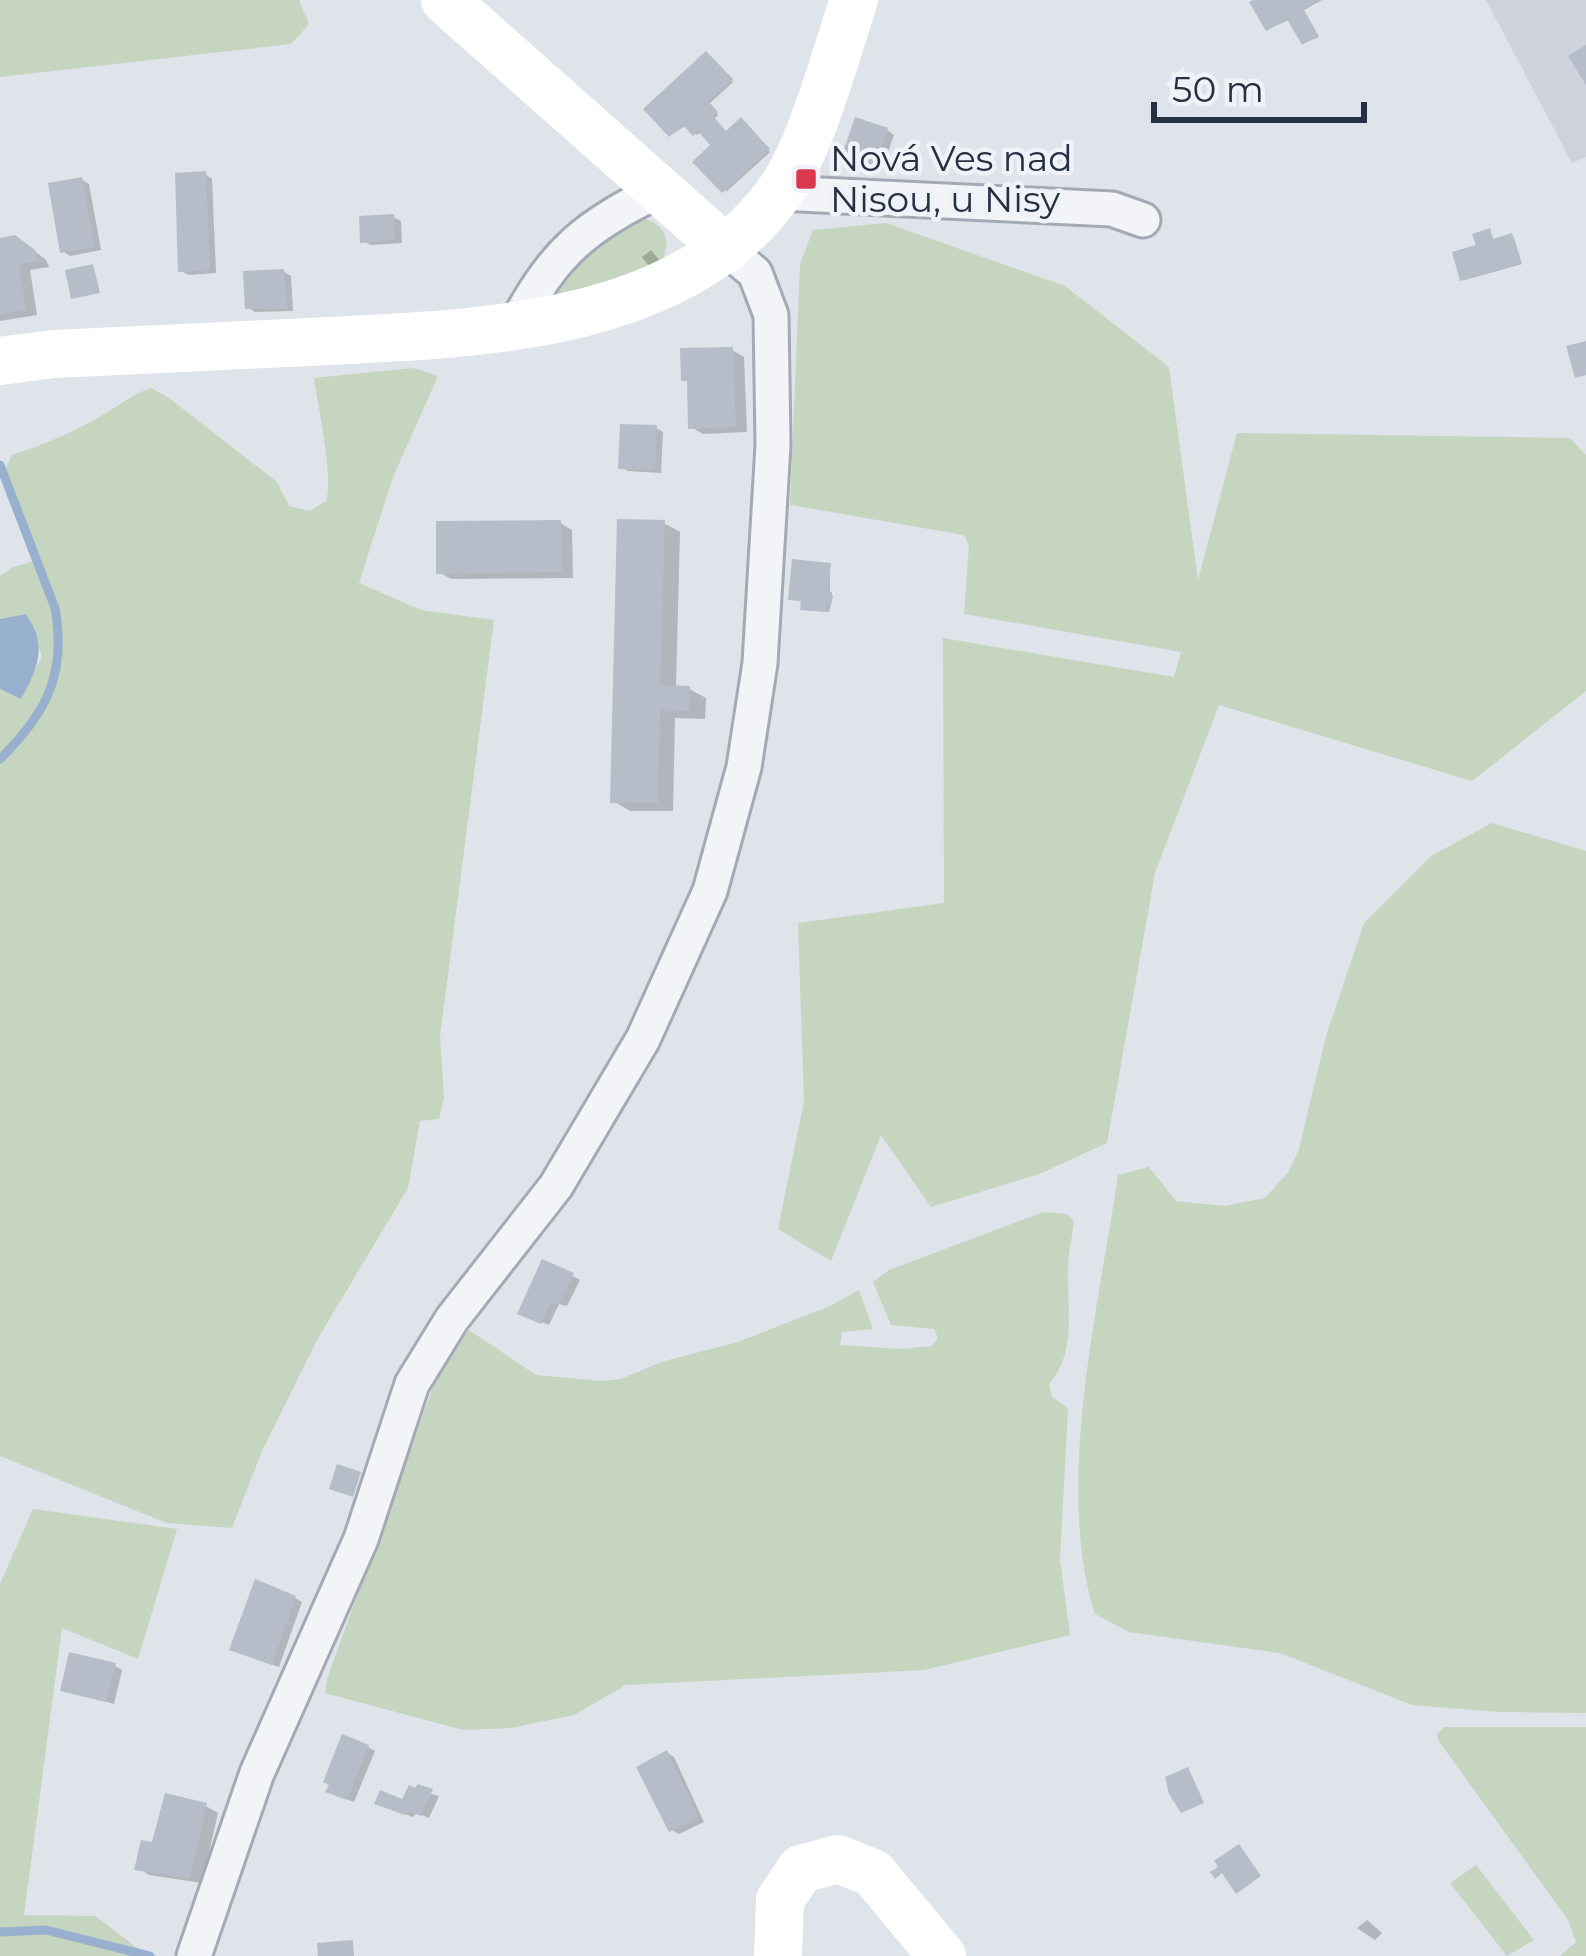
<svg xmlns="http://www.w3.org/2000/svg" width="1586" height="1956" font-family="Montserrat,sans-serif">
<rect width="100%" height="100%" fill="#dfe3ea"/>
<path fill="#cdd2dc" d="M1486,0H1586V157L1572,163Z"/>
<g fill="#c5d5c0">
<path d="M0,0H299L309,24L291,44L0,77Z"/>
<path d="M637,216C653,221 669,228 666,248C659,296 583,291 547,296L571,265Z"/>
<path d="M886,223L1065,286L1169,367L1198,580L1237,433L1570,438L1586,455V691L1472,781L1219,705L1155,873L1107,1143L1039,1174L931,1207L881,1135L831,1261L778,1229L804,1101L798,923L944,903L943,638L1174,677L1181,652L964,614L969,546L964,535L790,505L800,264L813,230Z"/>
<path d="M414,368L438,376L393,477L359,583L421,610L494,620L440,1036L444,1097L439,1119L420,1121L408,1188L317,1340L262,1451L232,1528L167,1523L0,1456V689L21,699L42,656L27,614L0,619V576L13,567L39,560L4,473L12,455C45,444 80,430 109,411C124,402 134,394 151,388L169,398L277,482L289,506L310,511L326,501C334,477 318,409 314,378Z"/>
<path d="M1492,823L1586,851V1713L1498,1712L1412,1705L1280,1653L1129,1632L1095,1614C1054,1487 1099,1306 1118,1175L1149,1167L1176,1201L1224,1206L1265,1198L1289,1171L1299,1149L1326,1036L1364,923L1431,856Z"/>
<path d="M1043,1212L1066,1214L1074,1221C1072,1238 1068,1254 1068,1270C1067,1309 1077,1352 1049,1384L1052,1397L1068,1408L1060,1560L1070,1635L924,1670L626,1685L574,1715L511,1728L463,1730L325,1693L328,1676L441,1365L469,1330L536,1375L602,1381L621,1379L661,1362L738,1342L830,1306L859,1290L873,1329L842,1332L840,1345L901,1349L932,1346L938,1338L934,1329L891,1325L873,1282L889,1270Z"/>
<path d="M33,1509L177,1529L138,1659L62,1628L24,1915L95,1916L148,1956H0V1584Z"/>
<path d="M1445,1727H1586V1956H1560L1576,1942L1568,1920L1438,1740L1437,1734Z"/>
<path d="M1476,1865L1534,1940L1507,1956L1450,1883Z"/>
</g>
<path fill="#97b0ce" d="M26,614C48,646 38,668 21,699L0,689V619Z"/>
<g fill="#0003">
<path d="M1259,0H1322L1304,10L1319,37L1304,43L1291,19L1268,29Z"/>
<path d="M709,56L733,82L709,104L718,115L714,119L728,134L743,122L770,152L726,192L715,145L702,131L697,135L687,125L671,135Z"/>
<path d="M887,130L894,135L882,169L846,151Z"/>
<path d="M205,174L212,179L216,273L189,275L181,271Z"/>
<path d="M82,180L89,184L101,250L70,256L63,251Z"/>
<path d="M393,217L401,221L402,243L371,245L363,241Z"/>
<path d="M1489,232L1495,241L1514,238L1522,264L1465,280L1463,279Z"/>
<path d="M0,241L28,246L46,260L49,267L30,270L37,315L0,321Z"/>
<path d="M651,250L660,261L649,266L642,257Z"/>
<path d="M284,272L291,276L293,311L255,312L248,307Z"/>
<path d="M732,350L744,357L747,432L703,434L691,427L690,383L684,379Z"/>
<path d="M656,428L663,432L661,473L628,471L621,467Z"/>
<path d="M560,523L572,530L573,578L451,579L439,572Z"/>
<path d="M664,523L680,532L676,688L689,689L706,698L705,719L675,718L673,811H630L613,801Z"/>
<path d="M830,566V594L833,596L829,612L806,610L804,601Z"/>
<path d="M573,1276L580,1280L567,1306L559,1304L549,1325L528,1317Z"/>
<path d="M295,1598L302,1602L279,1667L240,1653Z"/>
<path d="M115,1666L122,1670L114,1704L64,1690Z"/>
<path d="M368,1747L375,1751L354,1802L336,1795Z"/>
<path d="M667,1753L674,1757L704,1822L679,1834L671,1830Z"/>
<path d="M410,1789L439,1796L429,1818L417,1813L413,1817L385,1806L404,1802Z"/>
<path d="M206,1806L218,1813L202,1883L149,1875L138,1868Z"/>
<path d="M1367,1920L1382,1933L1375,1940L1357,1928Z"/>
</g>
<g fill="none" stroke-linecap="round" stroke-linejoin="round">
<g stroke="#97b0ce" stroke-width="9">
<path d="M0,465L55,608C67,674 46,714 0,759"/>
<path d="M0,1932L46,1930L150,1956"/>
</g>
</g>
<g fill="#b6bcc8">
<path d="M1253,0H1319L1303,9L1318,35L1302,45L1287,19L1266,31L1249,2Z"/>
<path d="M1586,45V85L1568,56Z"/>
<path d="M706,51L733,79L708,101L718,112L713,116L726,131L741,117L770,149L722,193L692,162L710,145L698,131L693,136L683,125L669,137L643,109Z"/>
<path d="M855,117L888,128L874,168L843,152Z"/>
<path d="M206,171L210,270L178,272L175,173Z"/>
<path d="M82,177L95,247L60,253L48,183Z"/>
<path d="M394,214L395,240L360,243L359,216Z"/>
<path d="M1490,228L1493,239L1512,233L1521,263L1460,281L1452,252L1476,245L1472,234Z"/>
<path d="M15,235L35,250L39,261L19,264L26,310L0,314V238Z"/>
<path d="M93,264L100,293L71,299L65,270Z"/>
<path d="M284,269L287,309H245L243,271Z"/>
<path d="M1586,341V375L1575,378L1566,346Z"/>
<path d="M733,347L736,427L688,429L687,381H681L680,348Z"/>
<path d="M620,424L657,425L655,470L618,469Z"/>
<path d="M617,519L665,520L660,685L690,686L689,711L660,710L658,803H610Z"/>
<path d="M561,520L562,572L436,574V521Z"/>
<path d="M792,559L831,563L828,591L832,592L831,604H827L826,612L800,610L801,601L788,600Z"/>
<path d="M542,1259L574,1273L559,1305L551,1302L541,1324L517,1314Z"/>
<path d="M337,1464L361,1472L353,1497L329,1489Z"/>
<path d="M255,1579L296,1596L272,1665L229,1650Z"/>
<path d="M69,1652L116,1663L106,1702L60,1691Z"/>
<path d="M342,1734L369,1745L347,1800L325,1792L329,1785L323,1782Z"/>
<path d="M667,1750L699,1818L669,1832L636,1767Z"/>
<path d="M1188,1767L1204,1803L1181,1813L1169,1794L1165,1777Z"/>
<path d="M418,1784L433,1789L421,1816L409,1811L405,1815L374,1804L380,1790L402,1799L409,1785L415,1788Z"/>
<path d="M165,1793L207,1803L190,1878L134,1870L141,1840L152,1842Z"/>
<path d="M1239,1844L1261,1876L1236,1894L1222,1873L1215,1879L1210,1872L1218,1867L1214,1861Z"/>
<path d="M353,1940L354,1956H318L317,1943Z"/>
</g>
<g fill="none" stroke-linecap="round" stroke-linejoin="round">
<g stroke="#a4aab5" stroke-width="39">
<g id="street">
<path d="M779,193L1112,209L1143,220"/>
<path d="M516,324C557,249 584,228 659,190"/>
<path d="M194,1956L257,1773L361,1539L412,1384L452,1319L556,1186L643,1039L710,891L744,767L760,663L773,445L771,315L755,273L726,249"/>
</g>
</g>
<use href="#street" stroke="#f3f4f8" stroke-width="33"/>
<g stroke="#fff" stroke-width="48">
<path d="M445,0L726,249"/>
<path d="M0,361L54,354C139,350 224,346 309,342C464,334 677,333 778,194C812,147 835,56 854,0"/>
<path d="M778,1956L780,1900L801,1869L838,1859L873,1873L942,1956"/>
</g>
</g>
<rect fill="#db384d" stroke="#eff2f7" stroke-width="4.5" x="794" y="167" width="24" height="24" rx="6"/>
<g text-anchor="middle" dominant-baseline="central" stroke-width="9" stroke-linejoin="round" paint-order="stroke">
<g font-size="36" fill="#263043" stroke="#eff2f7" text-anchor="start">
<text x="830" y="158">Nová Ves nad<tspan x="830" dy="41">Nisou, u Nisy</tspan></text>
</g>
</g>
<path d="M1154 102v18h210v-18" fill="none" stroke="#263043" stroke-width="6"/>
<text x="1172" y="102" font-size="36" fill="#263043" stroke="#eff2f7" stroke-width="9" paint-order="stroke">50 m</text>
</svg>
